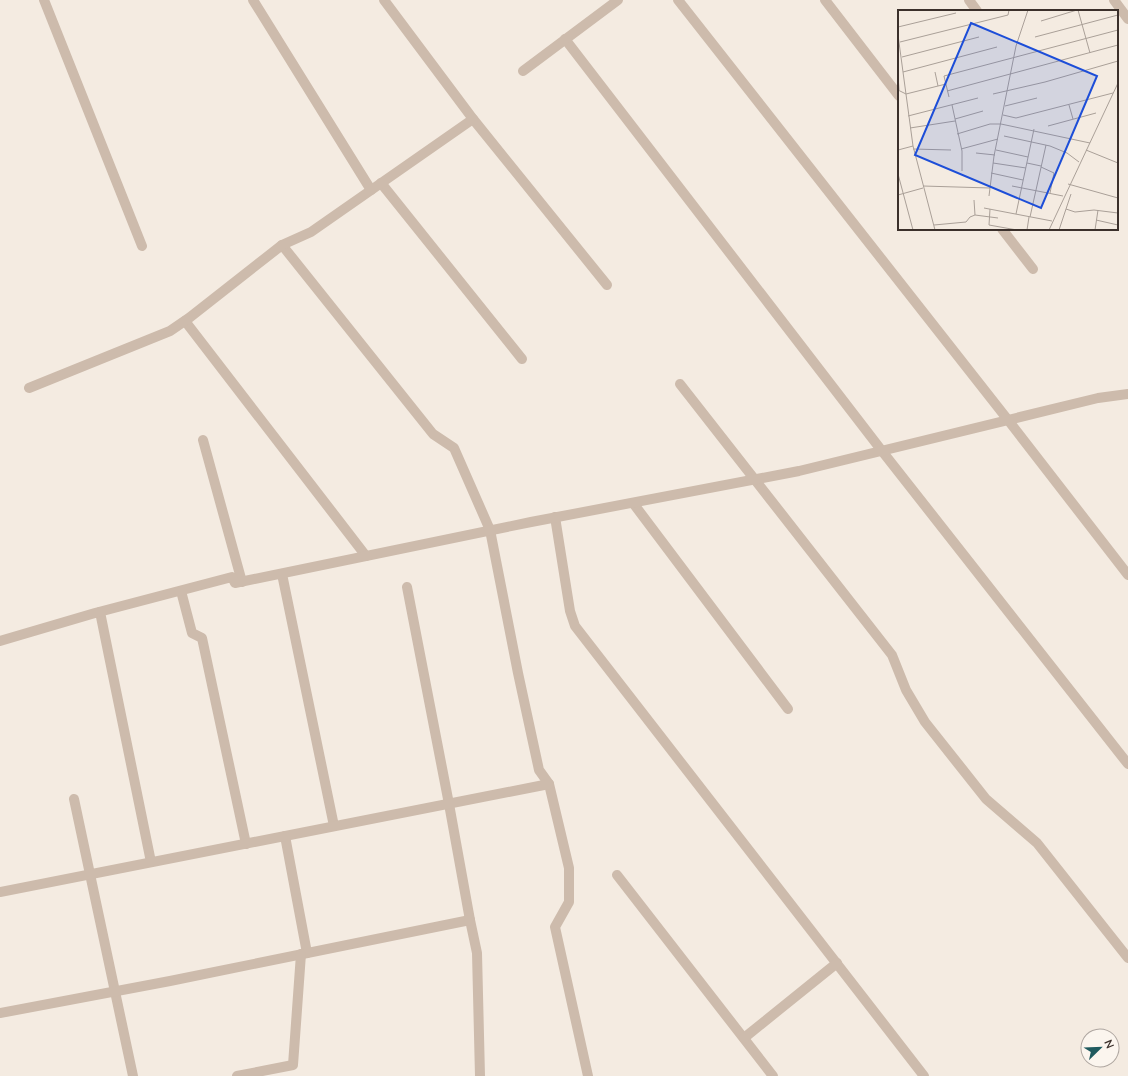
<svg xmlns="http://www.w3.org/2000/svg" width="1128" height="1076" font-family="Mulish,sans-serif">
<rect width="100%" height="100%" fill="#f4ebe1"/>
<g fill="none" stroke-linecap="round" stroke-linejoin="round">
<g stroke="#cdbbac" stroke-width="10">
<path d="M44,0L142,246"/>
<path d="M253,0L371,190"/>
<path d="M384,0L473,119L607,285"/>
<path d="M678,0L1008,420L1128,575"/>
<path d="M825,0L899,96"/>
<path d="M969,0L977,11"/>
<path d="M1114,0L1128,19"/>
<path d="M565,39L882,451L1128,764"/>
<path d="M523,71L618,0"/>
<path d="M381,183L522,359"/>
<path d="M1002,229L1033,269"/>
<path d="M282,245L433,434L454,448L490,530L518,673L539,770L549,784L569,868V902L555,927L588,1076"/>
<path d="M185,321L366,556"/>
<path d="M680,384L892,655L906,690L925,722L986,799L1037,843L1128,958"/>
<path d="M29,388L170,331L189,318L282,245L311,232L473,119"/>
<path d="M203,440L242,582"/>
<path d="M633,503L788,709"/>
<path d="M555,517L570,611L575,626L924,1076"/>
<path d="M282,574L334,826"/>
<path d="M407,587L449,804L470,920L477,953L480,1076"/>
<path d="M181,591L192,633L202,638L246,844"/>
<path d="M100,612L151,862"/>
<path d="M0,641L95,613L232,577L235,583L531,522L799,471L1098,398L1128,394"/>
<path d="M74,799L133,1076"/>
<path d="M285,836L307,953"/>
<path d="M617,875L773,1076"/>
<path d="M0,892L549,784"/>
<path d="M0,1013L170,981L470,920"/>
<path d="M744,1038L837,963"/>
<path d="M237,1076L293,1065L301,954"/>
</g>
</g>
<g transform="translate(898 10)">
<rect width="220" height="220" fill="#f4ebe1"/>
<path fill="none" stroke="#aaa098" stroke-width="1" d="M180,0L192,43M143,11L179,0M0,17L58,3M0,25L15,136L37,220M137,27L220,5M2,32L110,5L111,0M4,47L81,27M5,62L99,37M37,62L40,76M0,65L1,80M0,80L8,84L48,74M49,81L220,35M95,84L147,72L220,51M51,87L46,66L220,20M54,95L64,141V161M171,95L175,109M107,96L139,88M105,105L118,108L215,83M10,106L80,88M57,109L85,101M150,116L198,103M12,118L57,111M59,124L92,114H103L192,133M106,126L152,136L169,143L181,152M15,139L53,140M63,139L100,129M0,140L15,136M98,140L130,147M188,140L220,153M78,143L97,145M95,153L128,158M129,153L143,156M143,157L156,163L152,183M93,163L125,170M0,164L15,220M170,174L220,188M25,176L92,178M114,176L165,186M0,185L25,178M91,186L96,146L118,36L130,0M76,190L77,205L100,208M86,198L154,211M92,199L91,215L119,220M168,199L177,202L196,200L220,203M118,204L136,119M132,207L148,135M198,210L220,215M36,215L68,212L72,207L77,205M129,220L131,207M151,220L220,73M161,220L173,184M197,220L200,200"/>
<path fill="#1d4ed8" fill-opacity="0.15" stroke="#1d4ed8" stroke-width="2" d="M73,13L199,66L143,198L17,145Z"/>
<rect width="220" height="220" fill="none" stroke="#3b302b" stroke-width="2"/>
</g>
<g transform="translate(1100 1048) rotate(67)"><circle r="19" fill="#fbf5ee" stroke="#aea6a0"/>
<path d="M0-3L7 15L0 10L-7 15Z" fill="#1f5a5e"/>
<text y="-6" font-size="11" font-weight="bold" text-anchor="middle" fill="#3b302b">N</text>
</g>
</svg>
